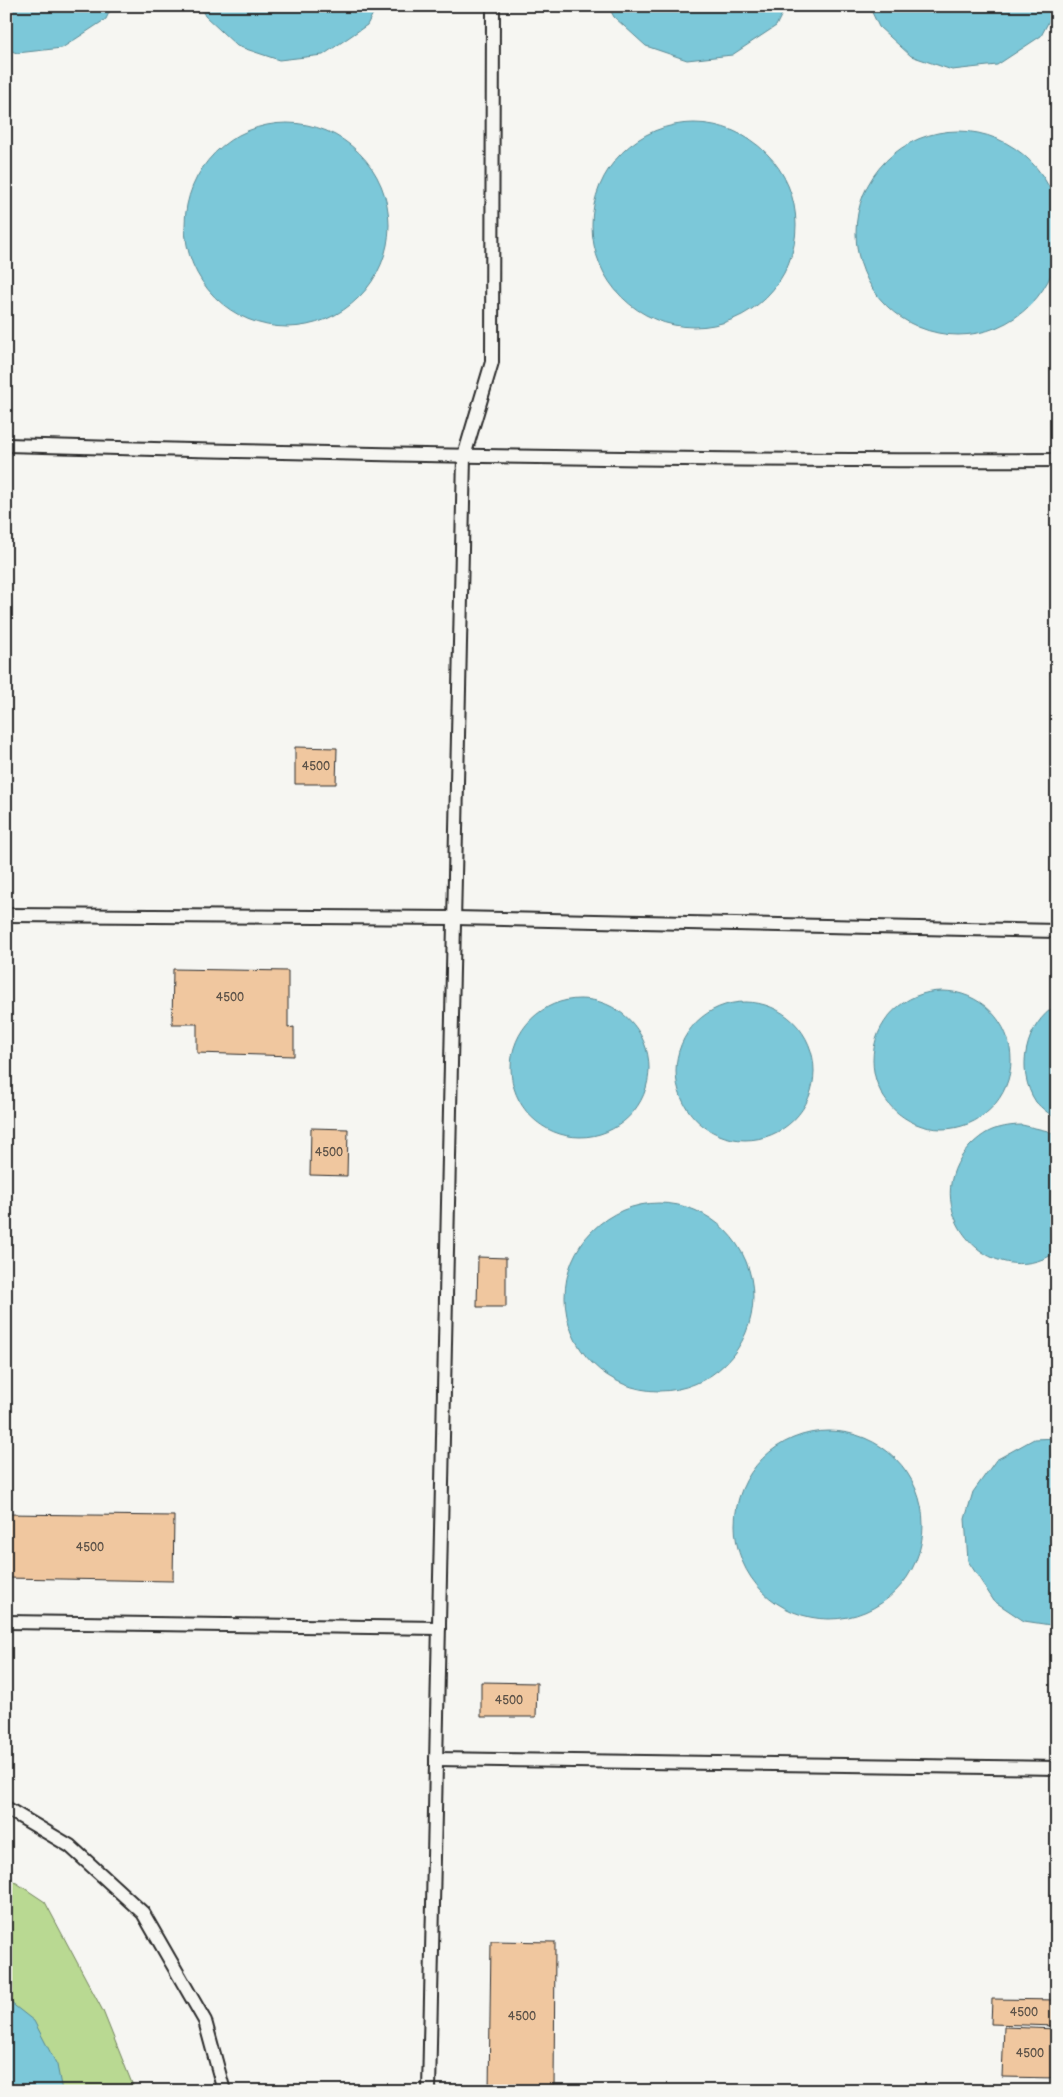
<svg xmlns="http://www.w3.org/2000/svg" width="1063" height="2097" font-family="'Balsamiq Sans',sans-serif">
<rect width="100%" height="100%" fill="#f6f6f2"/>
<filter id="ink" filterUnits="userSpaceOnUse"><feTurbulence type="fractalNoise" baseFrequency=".02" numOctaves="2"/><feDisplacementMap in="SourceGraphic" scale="10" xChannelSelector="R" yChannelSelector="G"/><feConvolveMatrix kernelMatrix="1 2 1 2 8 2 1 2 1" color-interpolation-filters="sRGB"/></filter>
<g filter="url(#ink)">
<path fill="#b9d992" stroke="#72825e" d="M6,1876L45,1902L103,2011L135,2091H6Z"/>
<g fill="#7bc8d9" stroke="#5b8993">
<path d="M6,6H112L106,19L62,48L17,53L6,49Z"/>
<path d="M200,6H377L367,25L323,55L279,60L237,46L205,16Z"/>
<path d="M608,6H786L776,26L732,55L687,60L646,46L614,17Z"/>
<path d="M869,6H1057L1041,36L997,65L952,70L911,56L879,27Z"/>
<circle cx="694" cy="225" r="102"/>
<circle cx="287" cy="225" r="102"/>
<circle cx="958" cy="233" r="102"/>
<circle cx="942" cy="1060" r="69"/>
<circle cx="580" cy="1068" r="69"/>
<circle cx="745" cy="1071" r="69"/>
<path d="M1057,1005V1120C1050,1114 1041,1108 1036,1102C1015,1071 1025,1024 1057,1005Z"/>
<path d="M1022,1125L1048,1131L1057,1137V1252C988,1296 914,1205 970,1146C978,1138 988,1130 999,1128C1006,1126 1014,1125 1022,1125Z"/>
<circle cx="659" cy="1297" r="94"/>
<circle cx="829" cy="1525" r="94"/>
<path d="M1057,1438V1626L1024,1621L994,1601L968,1561L965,1519L973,1492L996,1460L1034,1439Z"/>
<path d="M6,1999L34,2021L57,2065L62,2091H6Z"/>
</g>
<g fill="#f0c79f" stroke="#2b2b2b">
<path d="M295,747L337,748L336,784H295Z"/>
<path d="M173,969L288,971V1028L294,1027V1056L197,1053V1024H172Z"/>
<path d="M311,1128L348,1129L347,1176L310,1175Z"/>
<path d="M478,1257L506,1258V1307H477Z"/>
<path d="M6,1514L174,1516L173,1581L6,1578Z"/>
<path d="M481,1682L537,1683L536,1717H481Z"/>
<path d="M491,1941L555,1942L554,2091H489Z"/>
<path d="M992,1999L1057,2000V2026L991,2024Z"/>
<path d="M1004,2027L1057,2029V2078L1002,2077Z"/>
</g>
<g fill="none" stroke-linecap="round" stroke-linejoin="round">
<g stroke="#2b2b2b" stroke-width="16">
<g id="service">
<path d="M6,445C356,455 706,462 1057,460"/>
<path d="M6,915L454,918L1057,931"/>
<path d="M6,1622L439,1628"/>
<path d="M436,1759L1057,1768"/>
<path d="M6,1808L70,1846L143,1913L205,2021L224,2091"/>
<path d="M429,2091L464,456L492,362L493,6"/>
</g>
</g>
<use href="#service" stroke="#f6f6f2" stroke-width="12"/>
</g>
</g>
<g text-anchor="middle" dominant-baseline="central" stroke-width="4" stroke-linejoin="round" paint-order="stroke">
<g font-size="12" fill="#5c5248">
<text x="316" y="766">4500</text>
<text x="230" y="997">4500</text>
<text x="329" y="1152">4500</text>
<text x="90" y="1547">4500</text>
<text x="509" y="1700">4500</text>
<text x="1024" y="2012">4500</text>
<text x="522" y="2016">4500</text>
<text x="1030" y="2053">4500</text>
</g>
</g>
<rect width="1063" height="2097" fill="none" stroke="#f6f6f2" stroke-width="25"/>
<rect x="12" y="12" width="1038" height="2072" fill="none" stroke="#2b2b2b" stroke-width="2" filter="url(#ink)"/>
</svg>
